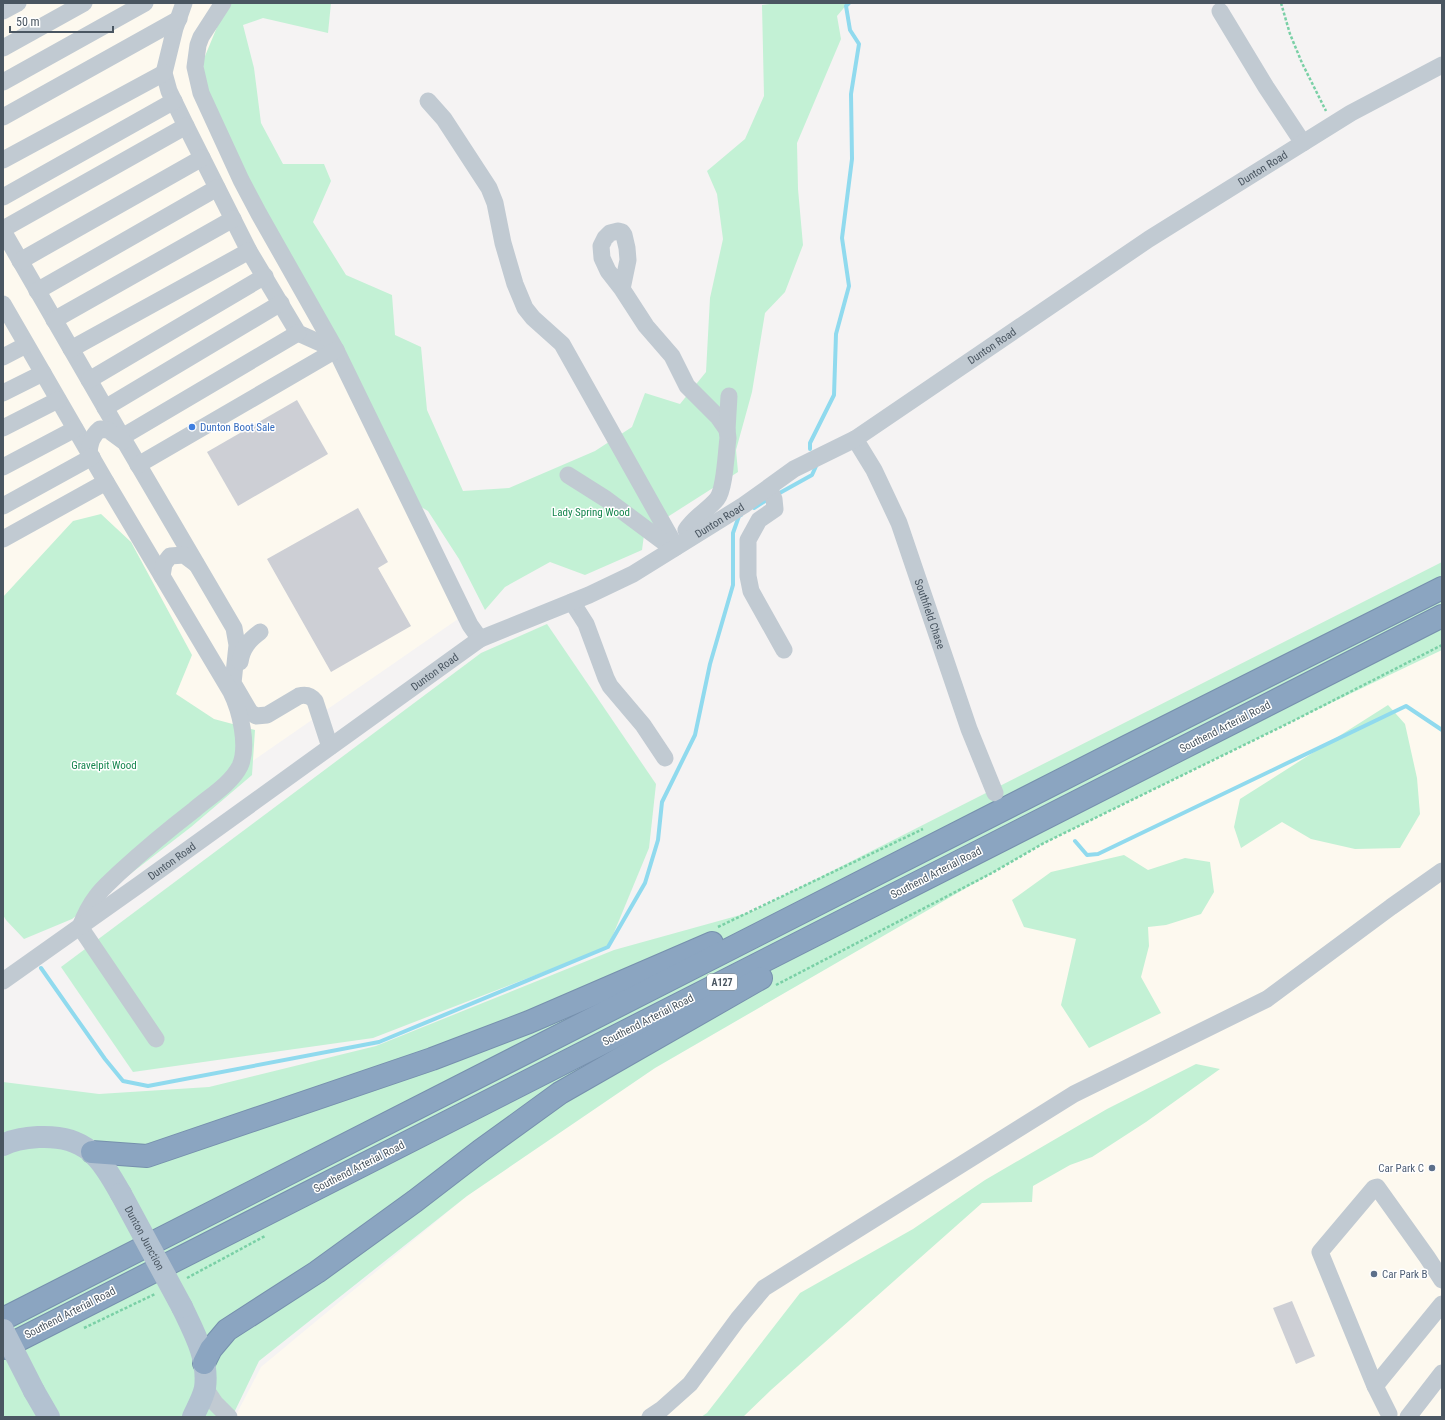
<svg xmlns="http://www.w3.org/2000/svg" width="1445" height="1420" font-family="'Roboto Condensed',sans-serif">
<rect width="100%" height="100%" fill="#f5f3f3"/>
<g fill="#fdf9ef">
<path d="M3,3H227L203,62L471,610L267,751L60,896L3,795Z"/>
<path d="M1442,648V1417H235L261,1367L467,1196L655,1068L1037,846Z"/>
</g>
<g fill="#c3f1d5">
<path d="M227,3H331L328,33L263,18L243,25L254,68L261,123L283,164H324L331,181L313,222L346,275L392,295L395,335L421,347L427,410L463,491L509,488L595,451L632,427L645,393L680,404L706,372L710,298L723,239L717,194L707,171L745,139L764,96L762,5L777,3H848L837,16L841,39L797,143L798,189L803,245L785,292L765,313L752,392L736,450L738,472L669,516L644,535L642,550L585,575L550,562L505,587L485,610L459,559L428,511L421,507L241,180L204,84L203,61Z"/>
<path d="M101,514L131,542L192,655L176,694L214,719L255,730L252,775L191,827L72,919L24,939L6,920L3,915V597L73,521Z"/>
<path d="M1442,562V650L1293,721L1044,843L655,1068L467,1196L259,1361L232,1417H3V1082L99,1094L209,1087L376,1046L614,950L751,912Z"/>
<path d="M547,624L656,784L649,848L608,947L373,1038L133,1072L61,967L481,653Z"/>
<path d="M1388,705L1405,724L1417,778L1420,814L1400,848L1355,849L1311,839L1282,822L1241,848L1234,827L1240,799Z"/>
<path d="M1124,855L1148,870L1185,858L1210,862L1214,892L1201,914L1166,925L1148,927L1149,946L1141,977L1161,1013L1089,1048L1061,1005L1076,939L1024,927L1012,900L1051,872Z"/>
<path d="M1196,1064L1220,1069L1146,1122L1092,1157L1070,1165L1033,1186L1032,1202L982,1203L771,1390L743,1417H701L707,1413L800,1293L913,1229L985,1180L1107,1109Z"/>
</g>
<g fill="none" stroke-linecap="round" stroke-linejoin="round">
<g stroke="#90daee" stroke-width="4">
<path d="M810,449V443L834,395L836,334L849,286L842,238L852,159L851,94L859,44L850,30L846,6L849,3"/>
<path d="M776,495L812,475L817,464"/>
<path d="M754,508L770,498"/>
<path d="M1075,841L1087,855L1098,854L1406,706L1442,730"/>
<path d="M41,968L105,1059L123,1081L148,1086L379,1042L608,947L645,883L658,840L662,802L695,735L710,664L733,585V533L739,516L741,515"/>
</g>
</g>
<g fill="#cdcfd5">
<path d="M297,400L328,454L238,506L207,452Z"/>
<path d="M358,508L388,562L378,568L411,626L331,672L267,559Z"/>
<path d="M1292,1301L1315,1356L1296,1364L1273,1308Z"/>
</g>
<g fill="none" stroke-linecap="round" stroke-linejoin="round">
<g stroke="#7690ad" stroke-width="24">
<g id="highway">
<path d="M92,1152L147,1156L432,1059L529,1022L712,943"/>
<path d="M3,1319L1126,747L1442,588"/>
<path d="M3,1348L1442,616"/>
<path d="M204,1363L211,1349L227,1330L317,1272L415,1201L480,1151L560,1093L761,978"/>
</g>
</g>
<g stroke="#7ad0a6" stroke-width="2.5" stroke-dasharray="3 2" stroke-linecap="butt">
<path d="M1281,3L1290,34L1302,63L1326,111"/>
<path d="M718,927L923,829"/>
<path d="M776,985L990,874L1044,843L1293,721L1442,645"/>
<path d="M187,1278L265,1236"/>
<path d="M84,1328L155,1294"/>
</g>
<g stroke="#c1cad2" stroke-width="17">
<path d="M184,3L175,28L164,73L169,91L186,126L249,251L298,333L336,350"/>
<path d="M223,3L201,37L198,45L195,67L201,93L241,180L259,214L336,350L470,625L480,639"/>
<path d="M3,11L18,3"/>
<path d="M1220,11L1266,87L1303,143"/>
<path d="M3,48L84,3"/>
<path d="M3,82L145,3"/>
<path d="M428,101L444,119L489,188L495,203L503,243L515,284L525,308L533,318L562,344L676,547"/>
<path d="M3,117L179,19"/>
<path d="M3,160L164,73"/>
<path d="M3,197L174,101"/>
<path d="M3,229L186,126"/>
<path d="M3,231L122,437L234,628L237,645L233,683L250,712L256,716L267,715L299,696C306,694 311,696 315,701L330,747"/>
<path d="M20,261L202,158"/>
<path d="M622,289L628,260L627,248L624,235L622,232L618,231L610,233L605,238L601,246L602,258L608,271L622,289L646,326L672,356L687,386L718,417L727,430L728,438C726,452 725,489 717,499C708,510 694,517 686,530L690,538"/>
<path d="M37,291L217,188"/>
<path d="M3,304L106,482L231,692C240,710 249,746 240,766C231,784 209,797 194,810C168,830 143,851 119,873C111,881 102,888 96,897C89,906 84,917 80,927L156,1039"/>
<path d="M54,320L233,219"/>
<path d="M71,349L249,251"/>
<path d="M3,357L26,345"/>
<path d="M89,380L265,276"/>
<path d="M3,393L43,373"/>
<path d="M105,408L281,303"/>
<path d="M3,428L58,400"/>
<path d="M727,430L729,396"/>
<path d="M122,437L298,333"/>
<path id="s1" d="M855,439L874,470L899,523L969,729L995,793"/>
<path d="M89,453C90,442 92,436 100,429L108,430L123,441"/>
<path d="M138,465L336,350"/>
<path d="M3,467L75,429"/>
<path d="M568,475L606,499L673,549"/>
<path d="M769,488L774,499L775,509L759,520L748,540V576L751,591L784,650"/>
<path d="M3,506L92,457"/>
<path d="M3,539L106,482"/>
<path d="M162,576L164,564L170,556L184,555L196,564"/>
<path d="M572,602L586,624L606,678L610,686L643,725L665,758"/>
<path d="M240,662C242,648 249,640 260,632"/>
<path id="s2" d="M3,981L140,884L480,639L589,595L633,574L744,505L794,469L855,439L1149,239L1351,113L1442,65"/>
<path d="M1375,1386L1442,1304"/>
<path d="M205,1388L215,1403L229,1417"/>
<path d="M1389,1414L1375,1386L1320,1252L1374,1188L1377,1187L1427,1257L1442,1280"/>
<path d="M650,1417L662,1409L690,1384L738,1319L764,1288L1074,1094L1267,999L1391,907L1442,871"/>
<path d="M1408,1417L1442,1373"/>
</g>
<g stroke="#b3c2d1" stroke-width="22">
<path d="M3,1145C14,1139 27,1138 39,1137C86,1135 100,1157 121,1194"/>
<path d="M182,1307C194,1332 209,1359 205,1388C203,1398 197,1408 193,1417"/>
<path d="M34,1391L49,1417"/>
</g>
<use href="#highway" stroke="#8ba5c1" stroke-width="22"/>
<g stroke="#b3c2d1" stroke-width="22">
<path id="s3" d="M121,1194L182,1307"/>
<path d="M3,1330L34,1391"/>
</g>
</g>
<circle fill="#3f7fe0" stroke="#fff" stroke-width="1.5" cx="192" cy="427" r="4"/>
<g fill="#5c6f8a" stroke="#fff" stroke-width="1.5">
<circle cx="1432" cy="1168" r="4"/>
<circle cx="1374" cy="1274" r="4"/>
</g>
<g text-anchor="middle" dominant-baseline="central" stroke-width="3" stroke-linejoin="round" paint-order="stroke">
<rect fill="#fff" stroke="#808990" stroke-width="1" x="707" y="974" width="30" height="16" rx="3"/>
<g font-size="10" font-weight="bold" fill="#4a5661">
<text x="722" y="982">A127</text>
</g>
<g font-size="11" fill="#4a5661" stroke="#fff">
<text stroke="none"><textPath href="#s2" startOffset="1503">Dunton Road</textPath></text>
<text stroke="none"><textPath href="#s2" startOffset="1179">Dunton Road</textPath></text>
<text stroke="none"><textPath href="#s2" startOffset="855">Dunton Road</textPath></text>
<text stroke="none"><textPath href="#s1" startOffset="191">Southfield Chase</textPath></text>
<text stroke="none"><textPath href="#s2" startOffset="531">Dunton Road</textPath></text>
<text transform="translate(1225 727) rotate(-27)">Southend Arterial Road</text>
<text stroke="none"><textPath href="#s2" startOffset="207">Dunton Road</textPath></text>
<text transform="translate(936 873) rotate(-27)">Southend Arterial Road</text>
<text transform="translate(648 1020) rotate(-27)">Southend Arterial Road</text>
<text transform="translate(359 1167) rotate(-27)">Southend Arterial Road</text>
<text stroke="none"><textPath href="#s3" startOffset="50">Dunton Junction</textPath></text>
<text transform="translate(70 1313) rotate(-27)">Southend Arterial Road</text>
</g>
<g font-size="11" fill="#366cbe" stroke="#fff" text-anchor="start">
<text x="200" y="427">Dunton Boot Sale</text>
</g>
<g font-size="11" fill="#17864f" stroke="#fff">
<text x="591" y="512">Lady Spring Wood</text>
<text x="104" y="765">Gravelpit Wood</text>
</g>
<g font-size="11" fill="#4e5e75" stroke="#fff" text-anchor="end">
<text x="1424" y="1168">Car Park C</text>
<text x="1382" y="1274" text-anchor="start">Car Park B</text>
</g>
</g>
<rect width="1445" height="1420" fill="none" stroke="#4a5661" stroke-width="8"/>
<path d="M10 26v6h103v-6" fill="none" stroke="#4a5661" stroke-width="2"/>
<text x="16" y="26" font-size="12" fill="#4a5661" stroke="#ffffff" stroke-width="3" paint-order="stroke">50 m</text>
</svg>
